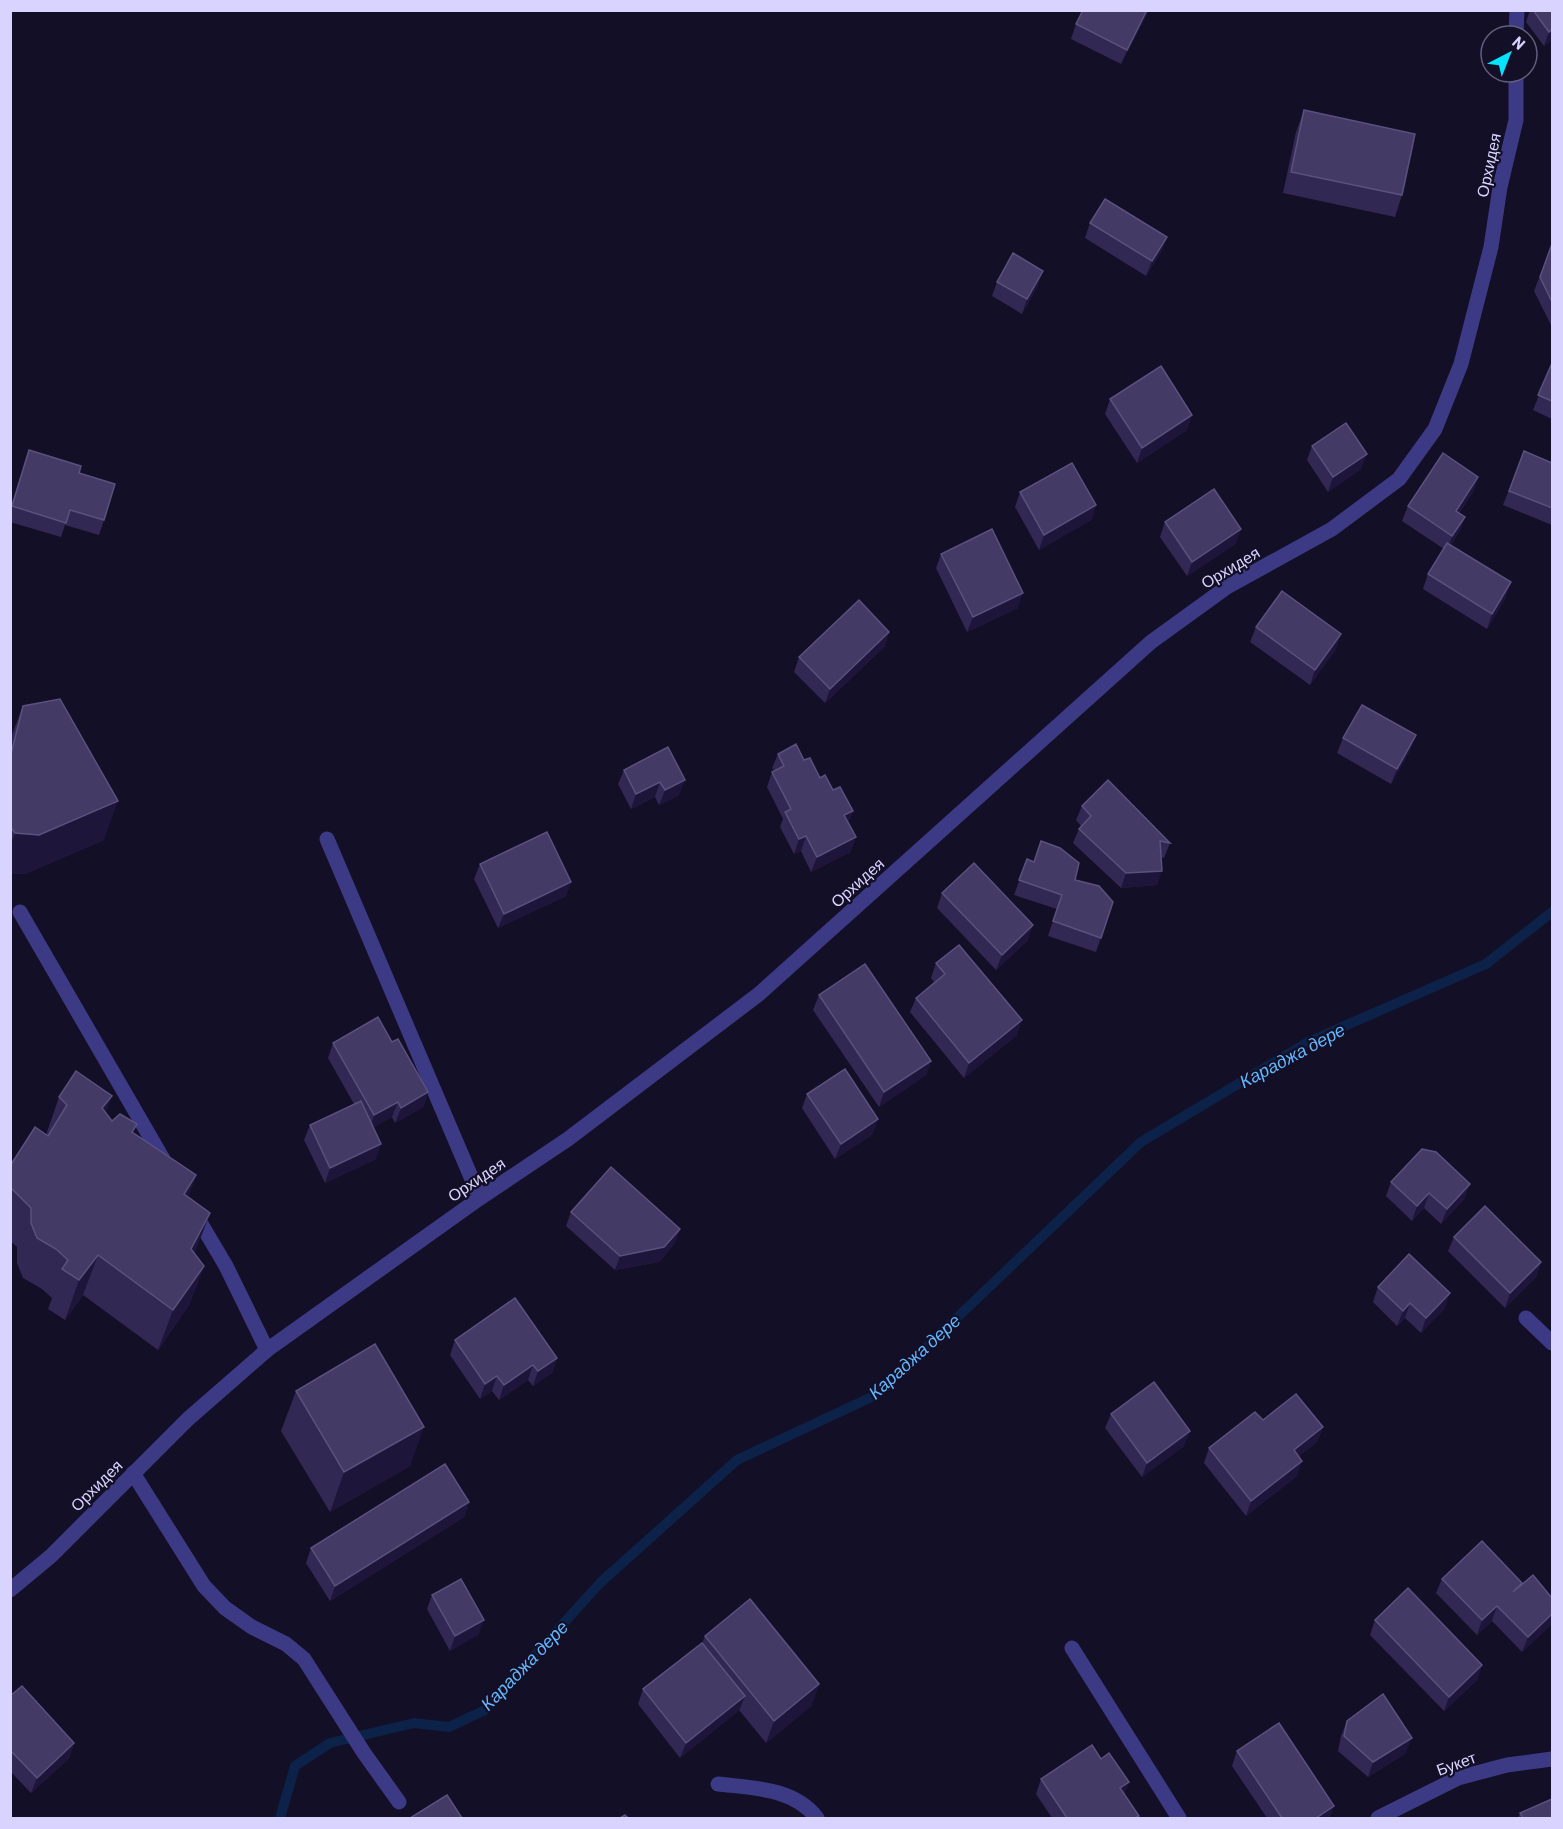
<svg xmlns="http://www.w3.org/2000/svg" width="1563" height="1829" font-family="Barlow,sans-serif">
<rect width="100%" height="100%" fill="#130f26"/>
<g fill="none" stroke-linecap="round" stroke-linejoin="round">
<path stroke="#0c2248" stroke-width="10" d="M280,1818L295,1766L330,1743L414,1723L449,1727L485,1710L600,1583L737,1460L876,1395L1141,1142L1308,1042L1486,964L1552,912"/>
<g stroke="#3d3a85" stroke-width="15">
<path d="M327,839L480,1198"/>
<path d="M20,912L167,1166"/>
<path d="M194,1212L226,1266L267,1350"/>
<path d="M1526,1318L1552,1343"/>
<path d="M1072,1648L1179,1818"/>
<path d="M718,1784C753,1788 794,1788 817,1818"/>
</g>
<g stroke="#3d3a85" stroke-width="15">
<path d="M1516,36L1517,10"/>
<path d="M133,1473L204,1586L225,1608L252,1627L286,1644L304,1659L364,1753L399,1802"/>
<path d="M10,1590L51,1556L188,1419L267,1350L480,1198L568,1139L759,994L1151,642L1227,587L1332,529L1399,479L1435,429L1461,364L1491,247L1500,187L1516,120V72"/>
<path d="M1378,1818L1458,1778L1507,1765L1552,1759"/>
</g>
</g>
<g fill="#312854">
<path d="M1083,10H1149L1121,64L1071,39L1076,24Z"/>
<path d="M1530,10H1552V40L1544,46L1526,22Z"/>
<path d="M1304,110L1402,195L1395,217L1283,193L1296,132Z"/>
<path d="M1090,223L1167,237L1161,252L1146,276L1085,238Z"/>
<path d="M1552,244V327L1534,291Z"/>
<path d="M997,282L1038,285L1022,314L992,296Z"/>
<path d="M1552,363V419L1533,410Z"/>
<path d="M1110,399L1187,430L1137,463L1105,414Z"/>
<path d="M1312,446L1361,469L1328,492L1307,460Z"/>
<path d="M29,450L79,473L104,520L99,535L65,525L61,537L10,522V508Z"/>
<path d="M1524,451L1552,463V525L1503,505Z"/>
<path d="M1478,477L1473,492L1459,513L1465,517L1459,532L1451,545L1506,597L1487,629L1423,589L1428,574L1444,549L1402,521L1408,506Z"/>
<path d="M1020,492L1096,505L1091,520L1039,550L1015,507Z"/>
<path d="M1165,522L1241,529L1235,544L1187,576L1160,537Z"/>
<path d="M941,554L1018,608L967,632L936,568Z"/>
<path d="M1256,627L1336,649L1310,685L1250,642Z"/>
<path d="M889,632L884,647L825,703L794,672L799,657Z"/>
<path d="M23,706L104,840L25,874L10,873V740Z"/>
<path d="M1416,735L1410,750L1391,784L1337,753L1343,738Z"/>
<path d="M668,747L679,795L659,805L655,797L631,809L618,784L624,770Z"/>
<path d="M778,754L804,760L853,811L848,823L856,837L850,852L811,872L801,851L794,854L780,827L783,819L767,787L772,772L774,771L772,768Z"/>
<path d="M1082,806L1170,843L1164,858L1161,857L1157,885L1121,888L1073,843L1079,829L1081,826L1076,820Z"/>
<path d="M1027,859L1075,880L1101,938L1096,952L1048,936L1057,909L1014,895Z"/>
<path d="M480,864L571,882L566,896L498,928L474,879Z"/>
<path d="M942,893L1028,940L996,970L937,908Z"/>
<path d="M936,963L1017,1035L964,1078L910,1012L916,998L934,982L931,978Z"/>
<path d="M819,995L931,1061L926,1075L879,1107L813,1010Z"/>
<path d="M392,1042L428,1092L423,1107L395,1123L392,1117L373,1127L376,1159L325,1183L304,1140L310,1125L354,1104L328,1058L333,1043Z"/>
<path d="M807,1094L873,1134L835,1159L802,1108Z"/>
<path d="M59,1097L106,1113L112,1121L134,1133L196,1175L188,1197L195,1254L204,1266L189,1305L158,1350L83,1295L65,1320L48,1309L52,1298L42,1289L23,1278L17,1263V1247L10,1241V1166L46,1135Z"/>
<path d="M1391,1182L1465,1198L1441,1224L1424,1208L1412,1221L1386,1196Z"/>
<path d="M571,1212L680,1229L674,1244L659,1262L615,1270L566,1226Z"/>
<path d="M1454,1237L1541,1262L1536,1277L1505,1308L1448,1251Z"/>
<path d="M1378,1287L1445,1308L1421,1333L1405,1318L1397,1326L1373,1302Z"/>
<path d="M455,1340L557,1358L552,1373L533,1386L528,1380L499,1400L492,1391L480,1399L450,1355Z"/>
<path d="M296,1391L410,1466L330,1512L281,1431Z"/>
<path d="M1111,1414L1184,1446L1142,1477L1105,1428Z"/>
<path d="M1263,1420L1323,1427L1317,1442L1299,1456L1297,1476L1246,1516L1204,1463L1209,1448Z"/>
<path d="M469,1502L464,1517L330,1601L306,1563L311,1548Z"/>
<path d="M1442,1579L1520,1586L1552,1598V1624L1522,1652L1492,1621L1477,1635L1436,1593Z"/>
<path d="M432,1595L479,1634L450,1651L427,1609Z"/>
<path d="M1375,1620L1482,1665L1477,1680L1444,1711L1370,1635Z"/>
<path d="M705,1636L819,1684L811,1706L766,1743L739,1710L680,1758L638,1704L643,1689L702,1643Z"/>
<path d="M10,1696L74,1743L69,1758L31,1793L10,1771Z"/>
<path d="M1347,1721L1406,1753L1368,1777L1338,1751L1341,1736Z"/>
<path d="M1237,1751L1330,1818H1267L1232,1766Z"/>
<path d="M1101,1759L1129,1782L1124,1794L1138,1818H1052L1036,1794L1041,1779Z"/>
<path d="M1520,1813L1552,1818H1518Z"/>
</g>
<g fill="#1d163a">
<path d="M1147,10H1149L1121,64L1127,50Z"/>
<path d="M1552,29V40L1544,46L1549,32Z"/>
<path d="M1167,237L1161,252L1146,276L1152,261Z"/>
<path d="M1043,271L1038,285L1022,314L1027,299Z"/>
<path d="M1192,415L1187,430L1137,463L1142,448Z"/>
<path d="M1367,454L1361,469L1328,492L1333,477Z"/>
<path d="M1478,477L1473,492L1450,525L1456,511Z"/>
<path d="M1096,505L1091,520L1039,550L1044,535Z"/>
<path d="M1465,517L1459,532L1447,551L1452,536Z"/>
<path d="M1241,529L1235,544L1187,576L1192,562Z"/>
<path d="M1511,582L1506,597L1487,629L1492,614Z"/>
<path d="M1023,593L1018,608L967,632L973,617Z"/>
<path d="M889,632L884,647L825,703L830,689Z"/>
<path d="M1341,634L1336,649L1310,685L1315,670Z"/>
<path d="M1416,735L1410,750L1391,784L1397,769Z"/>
<path d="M685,780L679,795L659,805L665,790Z"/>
<path d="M660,782L655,797L631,809L636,794Z"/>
<path d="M118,801L104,840L25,874L10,873V845L15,833Z"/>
<path d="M853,811L847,826L844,815Z"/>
<path d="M806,836L801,851L794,854L799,839Z"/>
<path d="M856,837L850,852L811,872L817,857Z"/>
<path d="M1162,871L1157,885L1121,888L1126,873Z"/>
<path d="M571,882L566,896L498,928L504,914Z"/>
<path d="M1033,925L1028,940L996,970L1002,955Z"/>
<path d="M1022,1020L1017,1035L964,1078L969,1063Z"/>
<path d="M931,1061L926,1075L879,1107L884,1092Z"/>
<path d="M428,1092L423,1107L395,1123L401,1108Z"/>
<path d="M112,1096L98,1135L102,1108Z"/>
<path d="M398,1102L392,1117L369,1130L374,1115Z"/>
<path d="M878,1119L873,1134L835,1159L841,1144Z"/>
<path d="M381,1144L376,1159L325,1183L330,1168Z"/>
<path d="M196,1175L182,1215L184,1194Z"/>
<path d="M1470,1184L1465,1198L1441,1224L1447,1209Z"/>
<path d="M1429,1193L1424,1208L1412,1221L1417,1206Z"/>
<path d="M210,1213L195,1253L176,1288L191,1249Z"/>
<path d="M680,1229L674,1244L659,1262L615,1270L620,1256Z"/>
<path d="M98,1255L83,1295L65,1320L79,1280Z"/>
<path d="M1541,1262L1536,1277L1505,1308L1510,1293Z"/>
<path d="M204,1266L189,1305L158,1350L173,1310Z"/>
<path d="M1450,1293L1445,1308L1421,1333L1426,1318Z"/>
<path d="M1410,1303L1405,1318L1397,1326L1403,1311Z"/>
<path d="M557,1358L552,1373L533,1386L538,1371Z"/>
<path d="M533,1365L528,1380L499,1400L504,1385Z"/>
<path d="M497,1376L492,1391L480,1399L485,1384Z"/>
<path d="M424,1427L410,1466L330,1512L344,1472Z"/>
<path d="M1323,1427L1317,1442L1288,1465L1294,1450Z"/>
<path d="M1190,1431L1184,1446L1142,1477L1147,1463Z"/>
<path d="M1302,1461L1297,1476L1246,1516L1251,1501Z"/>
<path d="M469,1502L464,1517L330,1601L335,1586Z"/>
<path d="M1497,1606L1492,1621L1477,1635L1482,1620Z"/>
<path d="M1552,1614V1624L1522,1652L1528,1637Z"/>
<path d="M484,1620L479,1634L450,1651L455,1636Z"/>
<path d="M1482,1665L1477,1680L1444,1711L1449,1697Z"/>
<path d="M819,1684L811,1706L766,1743L774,1721Z"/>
<path d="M745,1696L739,1711L680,1758L686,1743Z"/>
<path d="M1412,1738L1406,1753L1368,1777L1373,1762Z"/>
<path d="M74,1743L69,1758L31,1793L37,1778Z"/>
<path d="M1129,1782L1123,1797L1120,1788Z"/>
<path d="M1334,1806L1330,1818H1316Z"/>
</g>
<g fill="#433a66" stroke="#5a527e" stroke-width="1.5">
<path d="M1083,10H1147L1127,50L1076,24Z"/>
<path d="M1533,10H1552V29L1549,32Z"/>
<path d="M1304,110L1415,134L1402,195L1291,172Z"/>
<path d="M1105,199L1167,237L1152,261L1090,223Z"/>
<path d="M1552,244V302L1540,277Z"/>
<path d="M1013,253L1043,271L1027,299L997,282Z"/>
<path d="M1552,363V401L1538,395Z"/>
<path d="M1161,366L1192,415L1142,448L1110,399Z"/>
<path d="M1346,423L1367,454L1333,477L1312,446Z"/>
<path d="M29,450L81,466L79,473L115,484L104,520L70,510L66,523L12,506Z"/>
<path d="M1524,451L1552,463V508L1509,491Z"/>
<path d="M1443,453L1478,477L1456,511L1465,517L1452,536L1408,506Z"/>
<path d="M1072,463L1096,505L1044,535L1020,492Z"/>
<path d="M1214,489L1241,529L1192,562L1165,522Z"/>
<path d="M992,529L1023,593L973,617L941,554Z"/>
<path d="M1447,543L1511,582L1492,614L1428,574Z"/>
<path d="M1282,591L1341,634L1315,670L1256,627Z"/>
<path d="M859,600L889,632L830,689L799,657Z"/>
<path d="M60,699L118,801L39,835L15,833L10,826V758L23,706Z"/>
<path d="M1362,705L1416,735L1397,769L1343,738Z"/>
<path d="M796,744L804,760L810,758L820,778L825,775L833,790L840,787L853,811L844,815L856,837L817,857L806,836L799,839L785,812L791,809L772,772L784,766L778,754Z"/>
<path d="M668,747L685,780L665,790L660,782L636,794L624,770Z"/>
<path d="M1108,780L1170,843L1160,841L1162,871L1126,873L1079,829L1091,816L1082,806Z"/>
<path d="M547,832L571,882L504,914L480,864Z"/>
<path d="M1041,841L1060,848L1079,863L1075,880L1099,886L1113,902L1101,938L1053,921L1062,895L1019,880L1027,859L1034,862Z"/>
<path d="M974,863L1033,925L1002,955L942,893Z"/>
<path d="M959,945L1022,1020L969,1063L916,998L945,974L936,963Z"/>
<path d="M865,964L931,1061L884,1092L819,995Z"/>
<path d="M378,1017L392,1042L398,1039L428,1092L401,1108L398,1102L374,1115L333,1043Z"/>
<path d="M845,1069L878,1119L841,1144L807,1094Z"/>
<path d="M76,1071L112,1096L102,1108L112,1121L120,1114L137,1124L132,1132L196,1175L184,1194L210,1213L191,1249L204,1266L173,1310L98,1255L79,1280L62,1269L68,1260L56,1249L37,1238L31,1223V1208L10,1187V1166L35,1127L48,1136L67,1105L59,1097Z"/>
<path d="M361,1101L381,1144L330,1168L310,1125Z"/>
<path d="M1422,1149L1436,1152L1470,1184L1447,1209L1429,1193L1417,1206L1391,1182Z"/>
<path d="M611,1167L680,1229L664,1247L620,1256L571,1212Z"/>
<path d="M1485,1206L1541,1262L1510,1293L1454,1237Z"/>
<path d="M1409,1254L1450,1293L1426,1318L1410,1303L1403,1311L1378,1287Z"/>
<path d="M515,1298L557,1358L538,1371L533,1365L504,1385L497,1376L485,1384L455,1340Z"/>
<path d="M375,1344L424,1427L344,1472L296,1391Z"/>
<path d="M1154,1382L1190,1431L1147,1463L1111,1414Z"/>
<path d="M1296,1394L1323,1427L1294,1450L1302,1461L1251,1501L1209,1448L1255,1412L1263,1420Z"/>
<path d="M445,1464L469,1502L335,1586L311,1548Z"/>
<path d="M1482,1541L1522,1583L1513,1592L1533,1575L1552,1598V1614L1528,1637L1497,1606L1482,1620L1442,1579Z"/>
<path d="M461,1579L484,1620L455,1636L432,1595Z"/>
<path d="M1408,1588L1482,1665L1449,1697L1375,1620Z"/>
<path d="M750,1599L819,1684L774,1721L705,1636Z"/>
<path d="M702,1643L745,1696L686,1743L643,1689Z"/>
<path d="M22,1686L74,1743L37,1778L10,1750V1696Z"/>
<path d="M1383,1694L1412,1738L1373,1762L1344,1736L1347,1721Z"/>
<path d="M1279,1723L1334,1806L1316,1818H1282L1237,1751Z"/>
<path d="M1092,1745L1101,1759L1109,1753L1129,1782L1120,1788L1139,1816L1135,1818H1067L1041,1779Z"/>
<path d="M447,1795L462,1818H410Z"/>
<path d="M1552,1799V1818H1523L1520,1813Z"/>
<path d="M625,1815L628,1818H620Z"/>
</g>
<g text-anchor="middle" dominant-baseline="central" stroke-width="4.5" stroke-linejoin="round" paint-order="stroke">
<g font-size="16" fill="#d9d4ff" stroke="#130f26">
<text transform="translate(1488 165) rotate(-78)">Орхидея</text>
<text transform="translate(1230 567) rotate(-31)">Орхидея</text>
<text transform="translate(857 882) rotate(-42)">Орхидея</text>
<text transform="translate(476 1179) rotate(-34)">Орхидея</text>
<text transform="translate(96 1485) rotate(-45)">Орхидея</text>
<text transform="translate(1456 1763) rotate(-20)">Букет</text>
</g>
<g font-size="18" font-style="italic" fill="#62b6ff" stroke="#130f26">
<text transform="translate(1292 1055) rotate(-28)">Караджа дере</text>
<text transform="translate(914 1356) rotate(-42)">Караджа дере</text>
<text transform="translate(524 1665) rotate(-46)">Караджа дере</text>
</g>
</g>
<rect width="1563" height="1829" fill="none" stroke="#d9d4ff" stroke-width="24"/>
<g transform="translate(1509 54) rotate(42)"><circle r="28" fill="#130f26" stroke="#625e7d" stroke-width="1.5"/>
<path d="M0-4.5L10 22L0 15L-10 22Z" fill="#00e5ff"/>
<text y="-9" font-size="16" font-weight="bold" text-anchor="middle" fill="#d9d4ff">N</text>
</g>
</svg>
